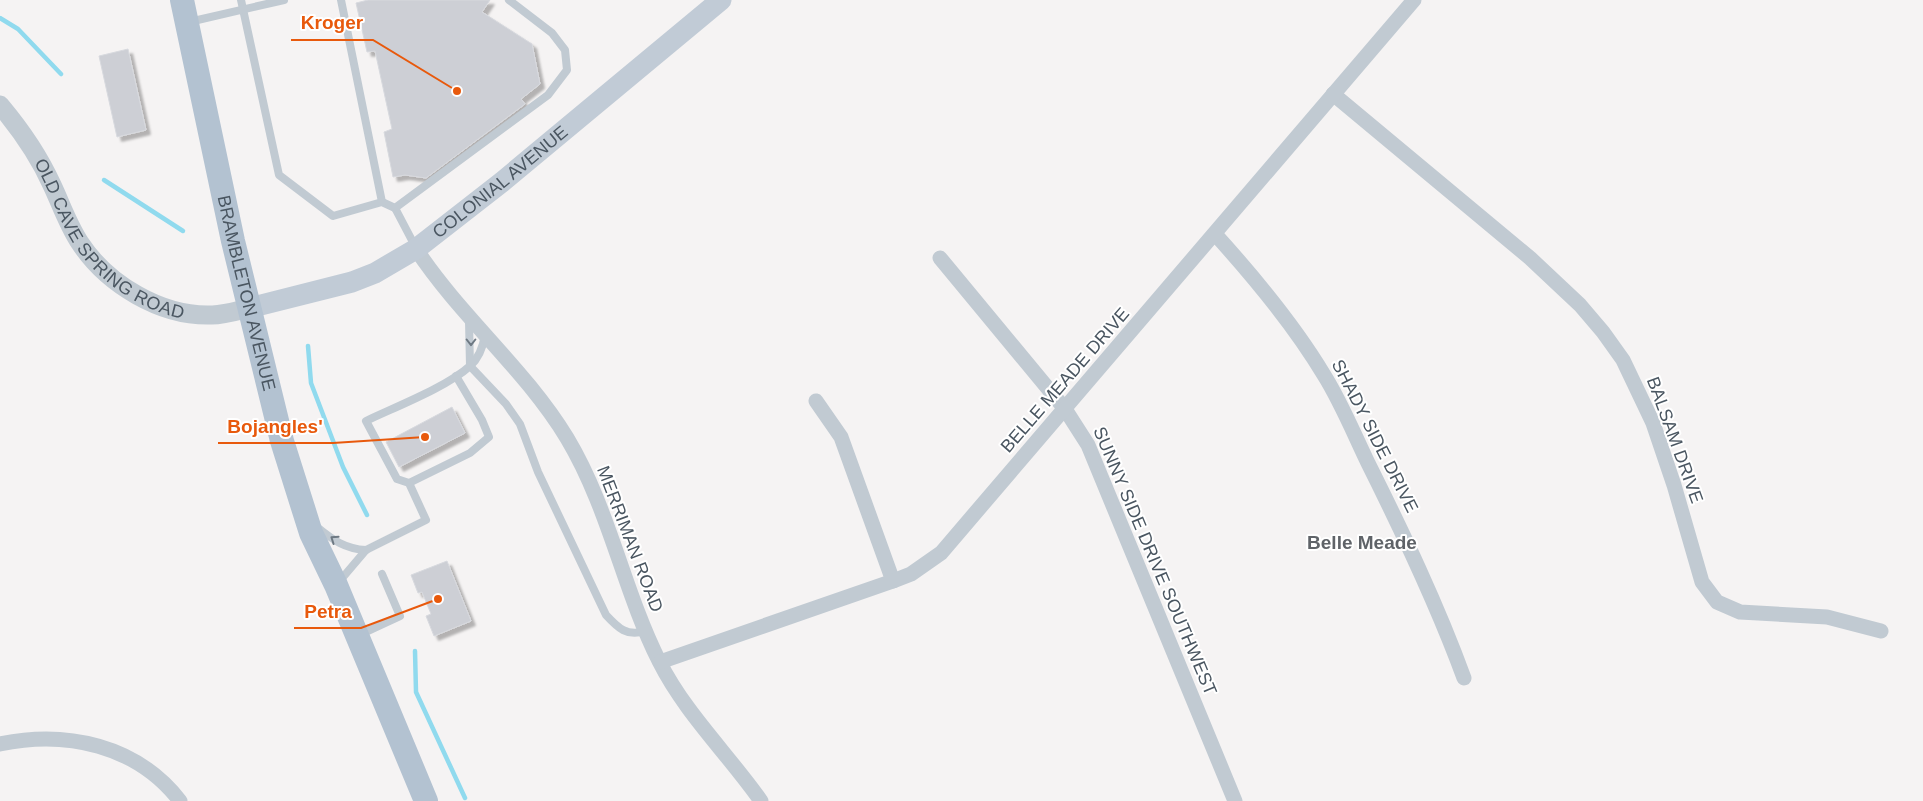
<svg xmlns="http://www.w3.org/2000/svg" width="1923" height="801" font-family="Arial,sans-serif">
<defs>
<filter id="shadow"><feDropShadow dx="4.5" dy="4.5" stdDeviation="1" flood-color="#0004"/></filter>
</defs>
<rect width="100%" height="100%" fill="#f5f3f3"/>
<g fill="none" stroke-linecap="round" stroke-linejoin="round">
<g stroke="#90daee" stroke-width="4.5">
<path d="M0,18L18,29L61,74"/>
<path d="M104,180L183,231"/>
<path d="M308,346L311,383L343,467L367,515"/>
<path d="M415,651L416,692L465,798"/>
</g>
</g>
<g fill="#cdcfd5" stroke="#d7d9de" filter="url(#shadow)">
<path d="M368,0H490L482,12L532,44L540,84L521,99L525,104L426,178L405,175L393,177L384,132L392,129L375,51L367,52L356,3Z"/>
<path d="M128,49L146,130L117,137L99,56Z"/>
<path d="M452,407L465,433L399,467L386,442Z"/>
<path d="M447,561L471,621L434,636L426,616L431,614L422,592L418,593L411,575Z"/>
</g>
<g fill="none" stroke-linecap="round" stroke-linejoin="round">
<g stroke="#c1cad2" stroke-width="8">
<path d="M241,0L279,175L333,216L382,202L395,208"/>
<path d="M341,0L382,202"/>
<path d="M189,22L284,0"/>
<path d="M416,248L395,208L548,95L567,70L565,50L552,33L509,0"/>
<path d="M469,321L470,366L506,404L520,424L538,472L606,615C618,628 627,637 645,631"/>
<path d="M409,483L470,453L489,437L482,420L456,376"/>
<path d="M317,527C333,540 345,549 366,550"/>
<path d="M338,583L366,550L426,520L409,483L397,479L366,421C395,407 447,387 470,366C479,358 483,347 485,335"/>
<path d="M359,635L400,616L382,574"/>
</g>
<g stroke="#c1cad2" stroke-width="15">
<path d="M1333,94L1530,258L1580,305L1603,332L1623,360L1653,423L1674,485L1702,582L1717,602L1740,612L1827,617L1881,631"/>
<path d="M1215,234C1254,277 1294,325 1324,375C1341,402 1354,434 1368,463C1403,533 1437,604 1464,678"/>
<path d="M416,249C461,317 525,369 567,438C609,508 623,589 659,661C685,713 728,754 761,801"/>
<path d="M940,258L1065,409L1088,445L1235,801"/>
<path d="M816,401L841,437L893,581"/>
<path d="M660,662L893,581L911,574L941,553L1414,0"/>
<path d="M0,744C66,730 137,745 180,801"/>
</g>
<path stroke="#c1cad2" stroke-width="19" id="s1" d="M0,105C21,130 39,156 52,185C61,204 68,225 80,243C107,284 161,317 212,315C224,315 237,311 249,308"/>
<path stroke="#c1cbd6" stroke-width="21" id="s2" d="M249,308L352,282L375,273L416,249L502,182L721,0"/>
<path stroke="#b3c2d1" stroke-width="24" id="s3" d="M182,0L233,241L282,441L311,533L336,585L426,801"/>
</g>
<defs><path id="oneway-chevron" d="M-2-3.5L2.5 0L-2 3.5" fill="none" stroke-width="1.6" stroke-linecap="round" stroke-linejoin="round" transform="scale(1.25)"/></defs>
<g stroke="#6e7983">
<use href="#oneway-chevron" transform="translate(471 342) rotate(90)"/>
<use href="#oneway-chevron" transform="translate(334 539) rotate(-145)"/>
</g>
<g text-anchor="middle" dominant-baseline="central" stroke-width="4" stroke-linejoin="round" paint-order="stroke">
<g font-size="18" fill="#4a5661" stroke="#fff">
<text stroke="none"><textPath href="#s2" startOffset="286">COLONIAL AVENUE</textPath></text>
<text stroke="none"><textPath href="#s1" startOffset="178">OLD CAVE SPRING ROAD</textPath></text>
<text stroke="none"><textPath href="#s3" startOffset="300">BRAMBLETON AVENUE</textPath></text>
<text transform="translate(1065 380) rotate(-49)">BELLE MEADE DRIVE</text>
<text transform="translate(1375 436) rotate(63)">SHADY SIDE DRIVE</text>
<text transform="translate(1675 440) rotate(70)">BALSAM DRIVE</text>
<text transform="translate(630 539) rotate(69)">MERRIMAN ROAD</text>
<text transform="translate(1155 561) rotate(67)">SUNNY SIDE DRIVE SOUTHWEST</text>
</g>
<g font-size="19" font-weight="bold" fill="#5f6368" stroke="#fff">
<text x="1362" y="542">Belle Meade</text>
</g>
</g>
<path fill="none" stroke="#e8590c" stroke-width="2" d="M457 91L373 40H291M425 437L333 443H218M438 599L361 628H294"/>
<g fill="#e8590c" stroke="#fff" stroke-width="2">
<circle cx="457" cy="91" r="5"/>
<circle cx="425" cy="437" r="5"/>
<circle cx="438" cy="599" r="5"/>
</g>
<g font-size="19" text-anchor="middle" font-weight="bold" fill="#e8590c" stroke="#fff" stroke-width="4" stroke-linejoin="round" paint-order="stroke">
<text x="332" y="29">Kroger</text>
<text x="275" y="433">Bojangles'</text>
<text x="328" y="618">Petra</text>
</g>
</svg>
